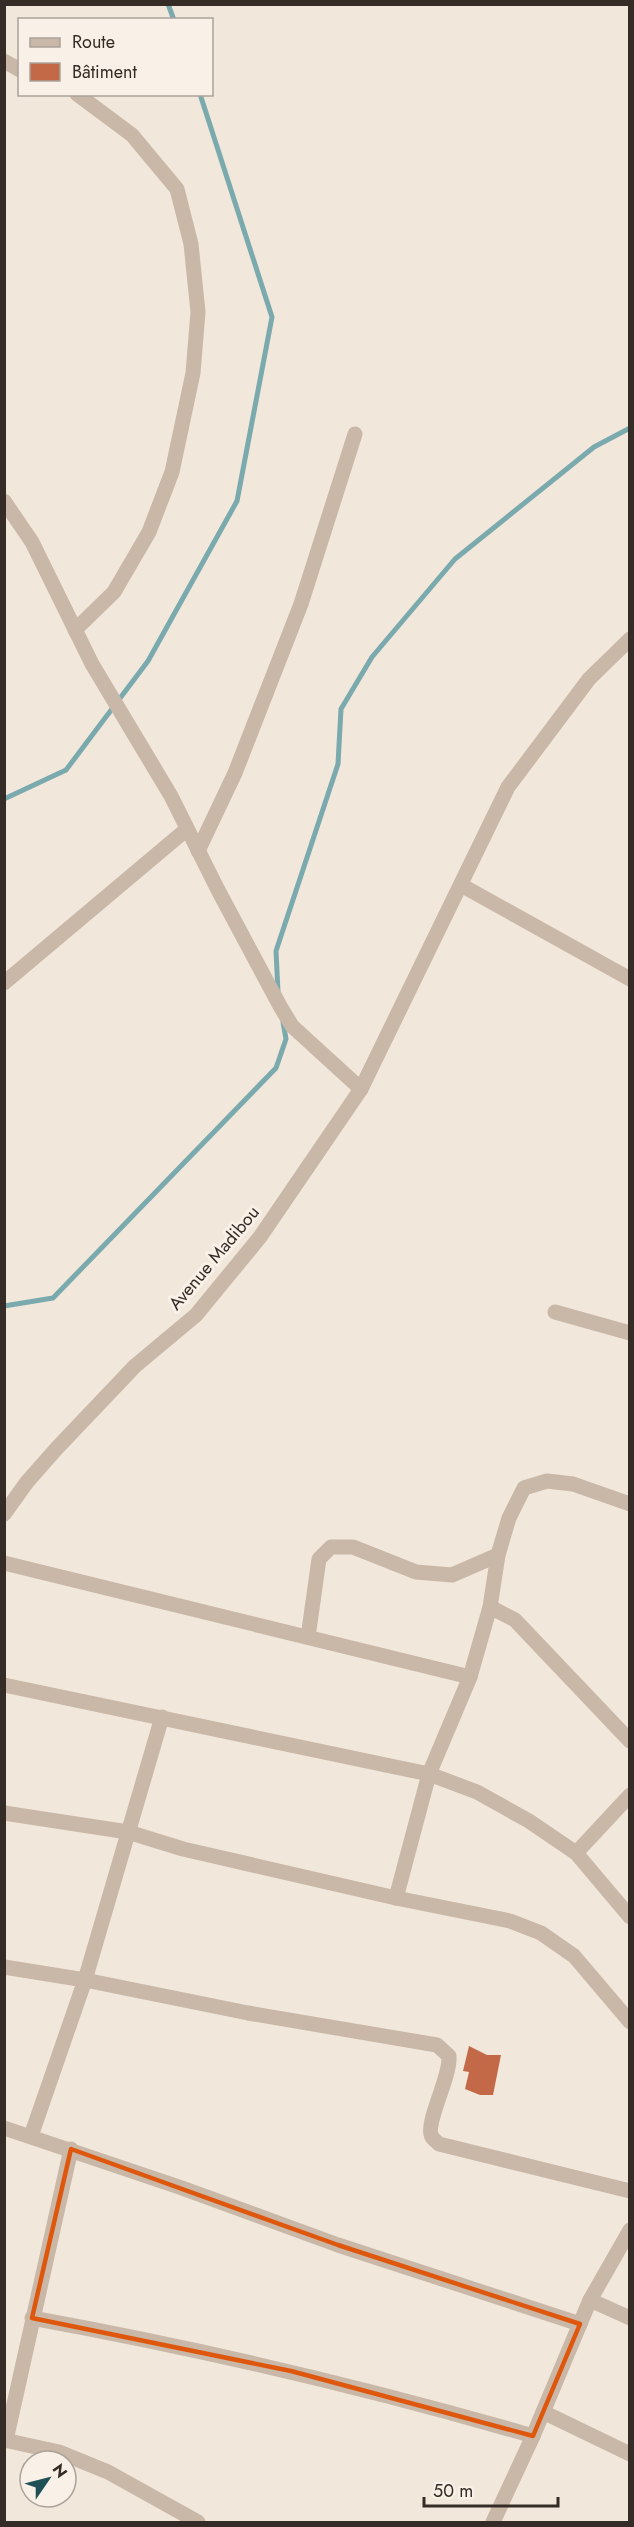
<svg xmlns="http://www.w3.org/2000/svg" width="634" height="2527" font-family="Jost,sans-serif">
<rect width="100%" height="100%" fill="#f1e7db"/>
<g fill="none" stroke-linecap="round" stroke-linejoin="round">
<g stroke="#7aaaad" stroke-width="5">
<path d="M168,4L174,20"/>
<path d="M4,799L66,770L148,661L237,501L272,317L200,94"/>
<path d="M278,992L276,951L338,764L341,709L372,657L455,559L594,447L630,428"/>
<path d="M4,1306L53,1298L276,1068L286,1039L283,1022"/>
</g>
</g>
<path fill="#c36947" d="M469,2046L487,2055H501L493,2095H480L465,2089L469,2072L463,2071Z"/>
<g fill="none" stroke-linecap="round" stroke-linejoin="round">
<g stroke="#c9b7a7" stroke-width="15">
<path d="M4,61L20,70"/>
<path d="M4,501L32,542L92,664L171,796L218,890L280,1006L292,1026L361,1089"/>
<path d="M75,630L114,592L149,532L172,472L193,373L198,312L191,244L177,189L132,135L77,94"/>
<path d="M198,851L235,773L301,604L355,434"/>
<path d="M461,885L630,979"/>
<path d="M4,983L187,829"/>
<path d="M555,1312L630,1333"/>
<path d="M4,1563L470,1677"/>
<path d="M490,1607L515,1620L630,1741"/>
<path d="M308,1637L319,1559L331,1547H353L416,1572L452,1575L498,1555"/>
<path d="M4,1685L429,1774L477,1792L529,1821L576,1853L630,1917"/>
<path d="M4,1813L128,1832L183,1849L396,1898L510,1921L541,1933L574,1956L630,2022"/>
<path d="M576,1853L630,1795"/>
<path d="M396,1898L429,1774L470,1677L490,1607L498,1555L509,1518L524,1488L547,1481L573,1484L630,1504"/>
<path d="M4,1967L85,1980L248,2013L437,2045L449,2056C451,2077 424,2124 432,2137C434,2140 436,2141 439,2144L630,2191"/>
<path d="M4,2128L182,2188L338,2245L580,2324"/>
<path d="M31,2136L85,1980L162,1717"/>
<path d="M590,2300L630,2318"/>
<path d="M32,2318C202,2349 368,2388 533,2436"/>
<path d="M543,2412L630,2454"/>
<path d="M4,2440L59,2452L108,2472L198,2522"/>
<path d="M6,2440L71,2149"/>
<path d="M493,2522L533,2436L590,2300L630,2230"/>
</g>
<path stroke="#c9b7a7" stroke-width="15" d="M4,1514L27,1482L57,1448L135,1366L196,1315L260,1237L361,1089L508,787L589,679L630,639"/>
</g>
<path fill="none" stroke="#df570d" stroke-width="4.5" stroke-linejoin="round" d="M71,2149L338,2245L580,2324L533,2436L291,2371L32,2318Z"/>
<g text-anchor="middle" dominant-baseline="central" stroke-width="6" stroke-linejoin="round" paint-order="stroke">
<g font-size="18" fill="#352c27" stroke="#f9f1e7">
<text transform="translate(214 1258) rotate(-50)">Avenue Madibou</text>
</g>
</g>
<rect width="634" height="2527" fill="none" stroke="#352c27" stroke-width="12"/>
<rect x="18" y="18" width="195" height="78" fill="#f9f1e7" stroke="#aba29a" stroke-width="1.5"/>
<rect x="30" y="38" width="30" height="9" fill="#c9b7a7" stroke="#aba29a" stroke-width="1.5"/>
<text x="72" y="48" font-size="18" fill="#352c27">Route</text>
<rect x="30" y="63" width="30" height="18" fill="#c36947" stroke="#aba29a" stroke-width="1.5"/>
<text x="72" y="78" font-size="18" fill="#352c27">Bâtiment</text>
<g transform="translate(48 2479) rotate(55)"><circle r="28" fill="#f9f1e7" stroke="#aba29a" stroke-width="1.5"/>
<path d="M0-4.5L10 22L0 15L-10 22Z" fill="#1e5056"/>
<text y="-9" font-size="16" font-weight="bold" text-anchor="middle" fill="#352c27">N</text>
</g>
<path d="M424 2497v9h134v-9" fill="none" stroke="#352c27" stroke-width="3"/>
<text x="433" y="2497" font-size="18" fill="#352c27" stroke="#f9f1e7" stroke-width="4.5" paint-order="stroke">50 m</text>
</svg>
